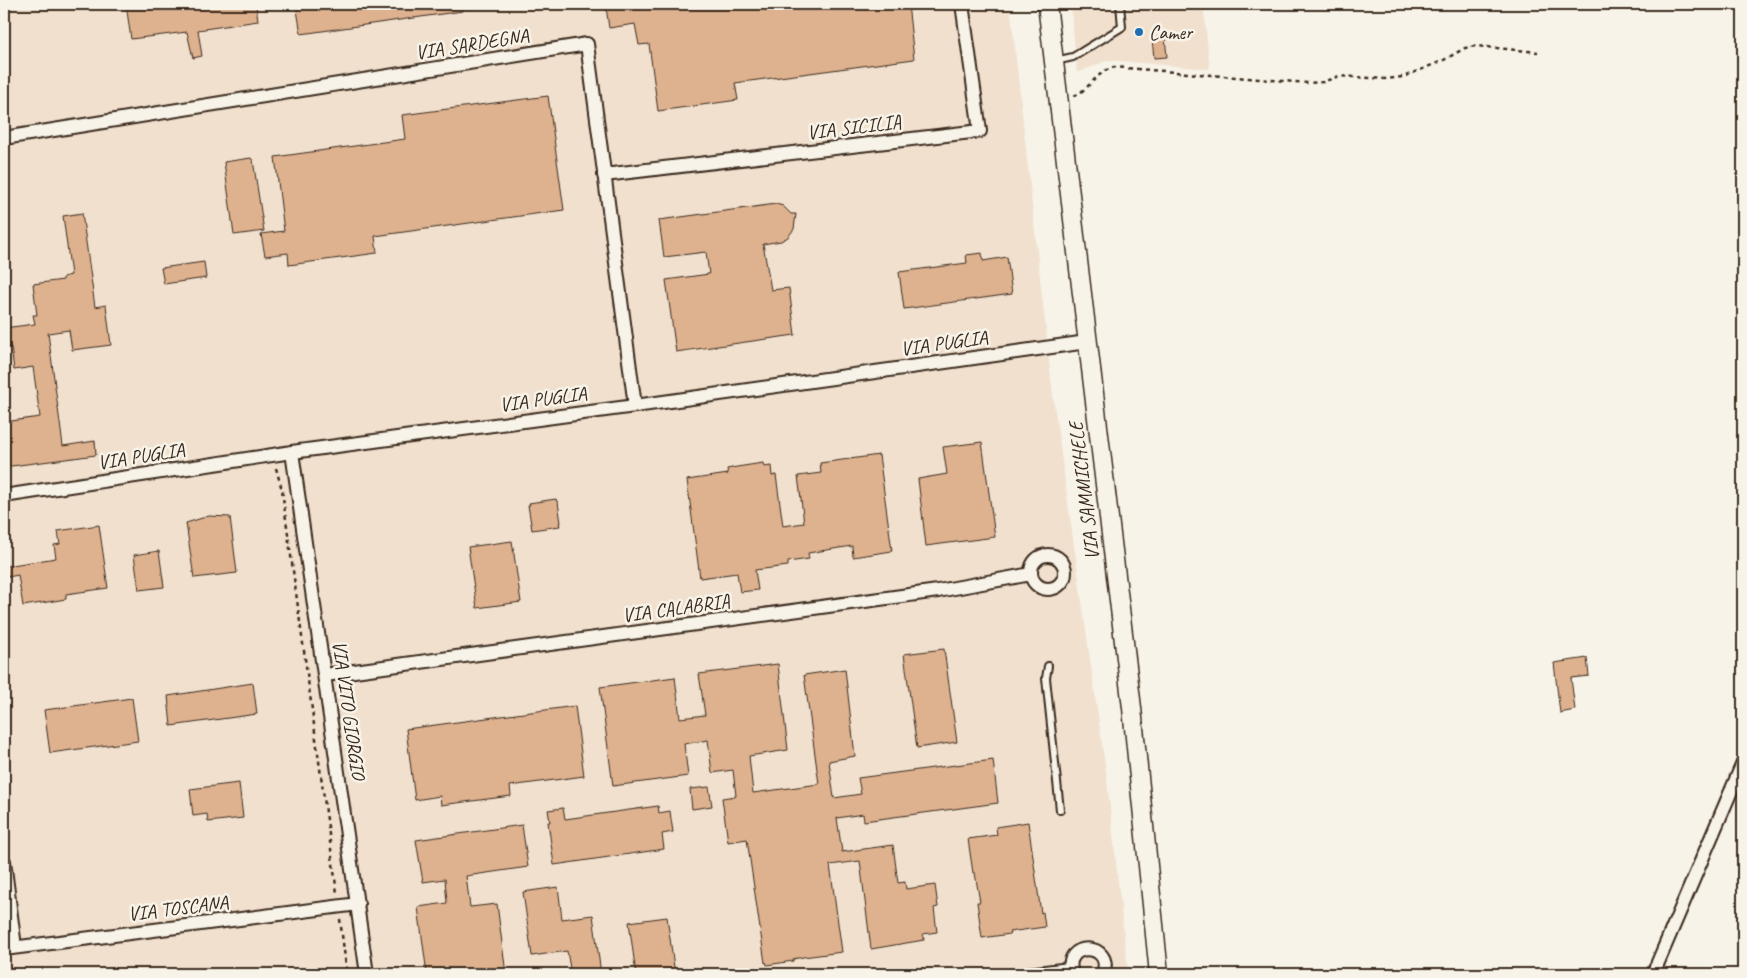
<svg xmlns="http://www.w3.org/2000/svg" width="1747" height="978" font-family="Caveat,sans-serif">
<rect width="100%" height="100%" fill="#f7f3e8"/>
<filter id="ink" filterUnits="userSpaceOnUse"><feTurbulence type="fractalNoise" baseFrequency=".02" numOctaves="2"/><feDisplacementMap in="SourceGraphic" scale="10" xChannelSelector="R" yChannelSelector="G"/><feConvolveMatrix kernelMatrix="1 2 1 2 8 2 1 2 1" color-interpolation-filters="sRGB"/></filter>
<g filter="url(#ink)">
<g fill="#f0e0cd">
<path d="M4,4H1010L1053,397L1107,780L1128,974H4Z"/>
<path d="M1071,4H1203L1210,69L1108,60L1077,73Z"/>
</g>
<g fill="#deb28f" stroke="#3b2a1e">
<path d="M126,4H256L258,21L198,30L202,56L193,58L187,32L131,39Z"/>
<path d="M296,4H463V11L301,34Z"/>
<path d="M635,4H908L914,59L735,83L738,100L658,111L649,44L639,45L635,24L609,28L606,7Z"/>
<path d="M1165,37L1167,57L1154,58L1152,39Z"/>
<path d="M548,96L564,210L375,236L377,253L289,265L288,253L265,256L261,234L284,231L275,157L405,139L402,115Z"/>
<path d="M251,158L252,160H253L264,231L234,235L224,162Z"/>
<path d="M776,204L783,206L791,214H796L794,229L788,237L781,241L763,244L771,290L789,288L795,335L676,352L666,280L709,274L706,252L664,257L659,220Z"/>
<path d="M82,213L95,307L106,305L111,345L72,350L69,330L48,333L63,446L95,441L96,455L4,467V422L40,417L33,367L14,370L11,347L4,348V328L35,324L33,315H37L33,284L63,280V277L71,275L63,216Z"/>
<path d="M982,253L983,261L1007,257L1012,294L904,309L899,272L967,263L966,255Z"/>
<path d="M204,262L206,278L164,284L161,268Z"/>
<path d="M982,442L995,537L926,546L918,479L947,474L943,447Z"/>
<path d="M879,455L892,551L853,557L852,546L808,553L809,559L788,562V566L755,570L758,590L740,592L737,573L700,578L687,480L728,474L727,469L737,467L763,463L764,467L771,466L772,476L776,475L783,526L804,523L798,476L821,473L820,463Z"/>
<path d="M556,499L557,502H558L561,523H559L560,526L532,530L528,505H530L529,503Z"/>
<path d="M209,516L230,517L237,573L194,578L186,523Z"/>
<path d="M99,525L108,588L66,594V599L23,606L18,575L8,577L6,566L56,558L54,545L60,544L58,531Z"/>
<path d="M512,541L521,602L477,608L468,547Z"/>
<path d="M159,551L164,587L139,590L134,555Z"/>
<path d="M944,649L957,742L917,748L904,654Z"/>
<path d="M1587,658L1589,676L1571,678L1575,710L1560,713L1554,663Z"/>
<path d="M778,664L788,750L749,756L753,793L819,784L804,675L845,669L855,756L829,761L834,798L861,794L858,778L993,760L998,803L864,821L863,814L837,818L842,852L893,845L898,883L905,882L906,889L935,885L938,907L934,908L937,932L923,934L924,940L871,949L860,861L830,865L842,952L803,957L793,959V961L767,965L766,962L765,963L747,839L728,842L722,798L736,796L733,770L712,773L708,740L684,744L688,776L613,786L600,687L675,677L680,718L705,715L699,674Z"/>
<path d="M253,683L257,714L171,726L168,696Z"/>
<path d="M132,698L138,741L50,753L44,710Z"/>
<path d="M575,706L584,776L510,786L511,796L441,805L440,796L415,800L406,729Z"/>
<path d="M239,783L243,818L208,822L207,814L193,816L190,789Z"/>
<path d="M709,787L712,806L692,809L690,789Z"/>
<path d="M658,806L659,813L670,811L671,819L673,832L662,834L664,849L554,865L548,822H550L548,810L563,808L565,819Z"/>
<path d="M1028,822L1041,913L1043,912L1045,927L1009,932L1010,934L982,938L977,902H980L975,873H973L968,839L997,835L996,827Z"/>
<path d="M522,825L528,867L466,876L470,907L497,904L506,974H427L418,907L447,903L445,879L423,882L416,840Z"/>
<path d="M558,887L562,919L593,915L601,974H571L567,951L532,956L523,892Z"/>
<path d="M667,917L675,974H636L629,922Z"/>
</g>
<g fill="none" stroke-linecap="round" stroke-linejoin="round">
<g stroke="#3b2a1e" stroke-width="10">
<g id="service">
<path d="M1055,61L1073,57L1122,27L1120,4"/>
<path d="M1048,666L1046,678L1060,810"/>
</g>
</g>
<g stroke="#3b2a1e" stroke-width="16">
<g id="minor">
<path d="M4,138L587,44L635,406"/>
<path d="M604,175L980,131L962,4"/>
<path d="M292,452L367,974"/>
<path d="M4,496L292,452L635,406L1087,342"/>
<circle cx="1048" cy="572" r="17"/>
<path d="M325,675L938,591L1031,574"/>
<path d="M4,861L15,947"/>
<path d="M4,949L358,904"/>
<path d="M1028,974L1070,969"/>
<path d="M1072,974C1061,940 1115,942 1103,974"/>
<path d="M1653,974L1743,763"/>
</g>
</g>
<g stroke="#3b2a1e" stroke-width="21">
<path id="secondary" d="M1047,4L1132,708L1159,974"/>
</g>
<g stroke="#3b2a1e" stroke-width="2.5" stroke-dasharray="4 4" stroke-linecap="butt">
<path d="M1074,96C1090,89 1096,72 1114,67L1308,83L1323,82L1339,76L1385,79L1403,77L1442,61L1465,48L1476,46L1538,52"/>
<path d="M276,468L282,490L337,893"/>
<path d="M340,919L347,974"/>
</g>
<use href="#service" stroke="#f7f3e8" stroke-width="6"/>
<use href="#minor" stroke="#f7f3e8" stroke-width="12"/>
<use href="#secondary" stroke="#f7f3e8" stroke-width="18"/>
</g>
</g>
<circle fill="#1f6fb2" stroke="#f7f3e8" stroke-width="2" cx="1139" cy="32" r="5"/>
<g text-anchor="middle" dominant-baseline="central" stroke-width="5" stroke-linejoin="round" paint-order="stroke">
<g font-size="20" fill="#3b2a1e" stroke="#f7f3e8" text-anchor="start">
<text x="1149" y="32">Camer</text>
</g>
<g font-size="20" fill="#3b2a1e" stroke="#f7f3e8">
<text transform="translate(472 44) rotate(-9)">VIA SARDEGNA</text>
<text transform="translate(854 127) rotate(-7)">VIA SICILIA</text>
<text transform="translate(944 343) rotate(-8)">VIA PUGLIA</text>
<text transform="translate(543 399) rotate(-8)">VIA PUGLIA</text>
<text transform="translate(141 456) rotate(-9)">VIA PUGLIA</text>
<text transform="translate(1084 491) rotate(-97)">VIA SAMMICHELE</text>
<text transform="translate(676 608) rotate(-8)">VIA CALABRIA</text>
<text transform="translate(349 710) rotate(82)">VIA VITO GIORGIO</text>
<text transform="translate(178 908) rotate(-7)">VIA TOSCANA</text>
</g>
</g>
<rect width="1747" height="978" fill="none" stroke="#f7f3e8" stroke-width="20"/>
<rect x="10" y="10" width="1727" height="958" fill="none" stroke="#3b2a1e" stroke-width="2" filter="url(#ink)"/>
</svg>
